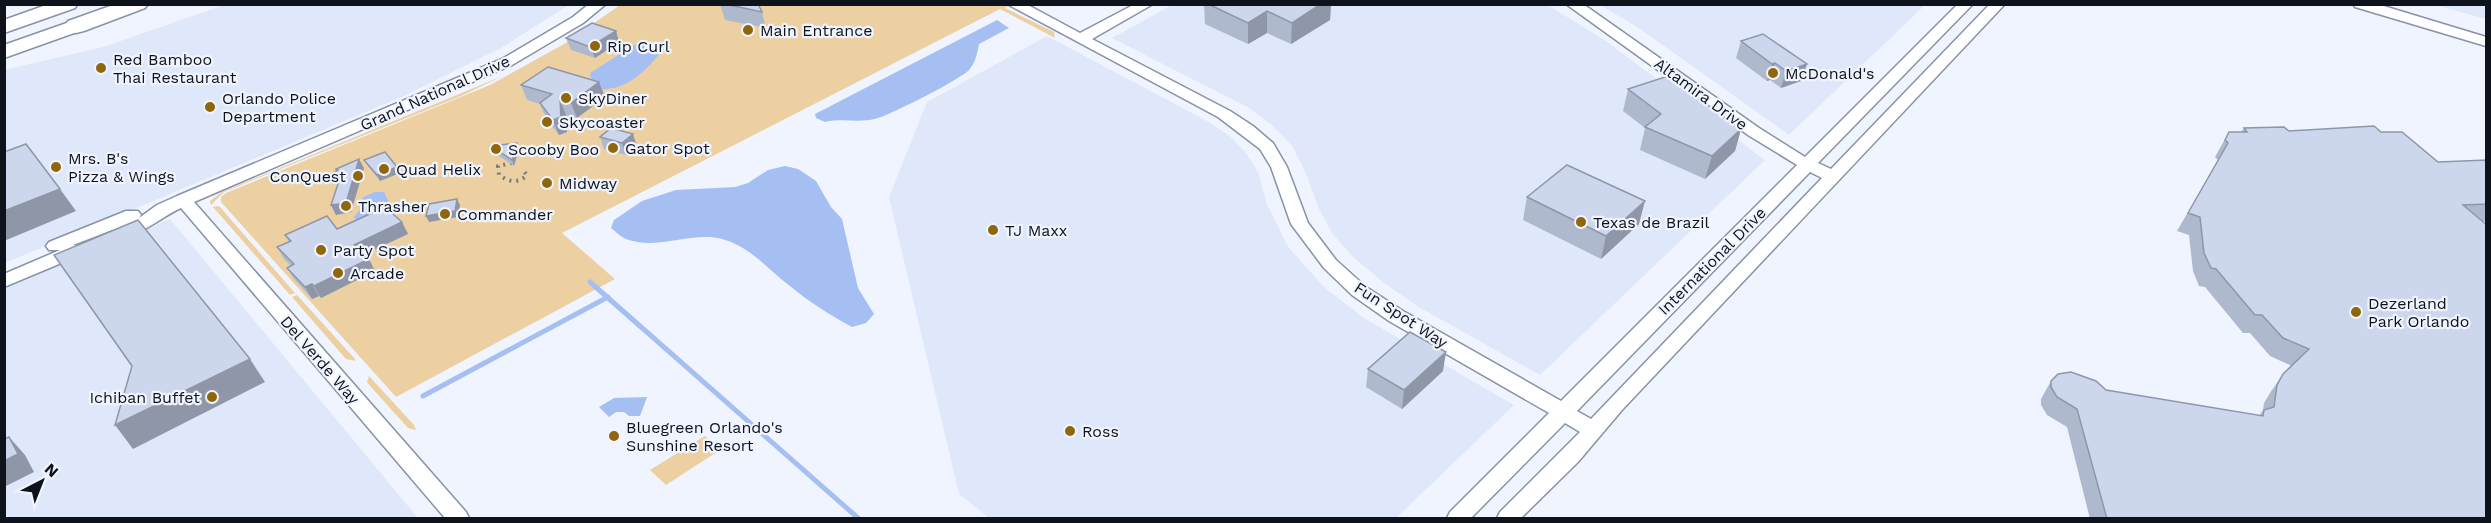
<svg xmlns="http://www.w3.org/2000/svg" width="2491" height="523" font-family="'Work Sans',sans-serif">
<rect width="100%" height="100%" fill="#f0f4fe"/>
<g fill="#dfe8fa">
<path d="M224,5H569L501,48L404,96L5,263L4,70L103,47Z"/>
<path d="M1172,5H1548L1606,41L1765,160L1540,375L1417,306L1384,283L1353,257L1332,233L1319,209L1305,171L1292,146L1273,126L1249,108L1112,38Z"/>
<path d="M1600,5H1925L1789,135L1637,27Z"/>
<path d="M2435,5H2486V19Z"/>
<path d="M1047,36L1207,121L1230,136L1246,153L1258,172L1267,204L1288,247L1324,287L1364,318L1514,405L1396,518H989L959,494L889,197L927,102Z"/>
<path d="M170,219L418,518H5L4,289Z"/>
</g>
<g fill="#edd0a2">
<path d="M620,5H1010L1005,8L1054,32L1055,38L1000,9L562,233L615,279L396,397L221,202V197L226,193L490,85L564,44Z"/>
<path d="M505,75L461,96L224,192L211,205L210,201L222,192Z"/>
<path d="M219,206L295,293L290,295L213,207Z"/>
<path d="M297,295L354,358L356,361L346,359L292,297Z"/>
<path d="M369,376L414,425L416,430L408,428L371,387L367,382Z"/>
<path d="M705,436L720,450L666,485L650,470Z"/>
</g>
<g fill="#a6bff3">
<path d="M997,20L1009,28L979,44C977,53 976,62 969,70C961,79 889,116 875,119C858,123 842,118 825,122L816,118L815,114Z"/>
<path d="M645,42L660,45L663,49C648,70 625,92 598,89L591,79L590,73L634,45Z"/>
<path d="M785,166L798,169L816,181L831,207L842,219L858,288L874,314L866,323L852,327C830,315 809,302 790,286C767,269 751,247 722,239C691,231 657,251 626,239C621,237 615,231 611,228L614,220L642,201L676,190L735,187L748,183L768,170Z"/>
<path d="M375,192H384L389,202L381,211L356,221L354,217L359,211L363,197Z"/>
<path d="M647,397L640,416H629L624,412H616L609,417L599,407L614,398Z"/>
</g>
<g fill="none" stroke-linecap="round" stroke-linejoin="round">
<g stroke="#a6bff3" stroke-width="5">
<path d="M590,282L858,518"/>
<path d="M423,396L608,297"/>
</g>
<g stroke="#8792a7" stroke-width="3">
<g id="minor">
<path d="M589,4H606L583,23L512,65L194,202L466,512L469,518H445L181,208C162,216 134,242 113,236L110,232L112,230L73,245L83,246L86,250L83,254L4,287V274L60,250H49L46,246L49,242L126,211H138L141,215L139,218L157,205L177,196L502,59L573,17Z"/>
<path d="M1007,4H1026L1080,33L1135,4H1153L1092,39L1230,111L1253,126L1273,143L1287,167L1308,223L1336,260L1366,287L1403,311L1561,401L1797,165L1748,135L1566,4H1583L1759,128L1805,157L1958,4H1973L1818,163L1831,169L1990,4H2005L1622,410L1578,462L1521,518H1497L1500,512L1580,432L1565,423L1471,518H1447L1450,512L1549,413L1389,321L1352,295L1324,268L1291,224L1271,167L1260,149L1218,117ZM1810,172L1822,178L1591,419L1577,411Z"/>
<path d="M2353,4H2377L2486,37V46L2355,7Z"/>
</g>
</g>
<g stroke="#8792a7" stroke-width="3">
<g id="major">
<path d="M49,4H77L75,8L4,33V20Z"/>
<path d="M98,12L105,14L108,18L105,22L4,58V45Z"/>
</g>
</g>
<g stroke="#8792a7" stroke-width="3">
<path id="highway" d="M116,4H148L145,8L84,31L76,33L68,31L65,26L68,21Z"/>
</g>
<use href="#minor" fill="#fff" fill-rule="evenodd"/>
<use href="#major" fill="#fff" fill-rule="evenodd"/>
<use href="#highway" fill="#fff" fill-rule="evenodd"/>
<path stroke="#757982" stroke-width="4" stroke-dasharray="2 5" stroke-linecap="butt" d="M512,163L498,166L499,175C509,182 518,184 527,175L522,169"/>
</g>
<g fill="#afb9cd">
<path d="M720,4H758L762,12L766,28L725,20Z"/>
<path d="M1204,4H1331L1330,20L1291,44L1267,33L1248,44L1205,24Z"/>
<path d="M616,31L619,42L595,58L571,50L566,38Z"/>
<path d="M1741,41L1807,64L1801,81L1781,88L1770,80L1767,81L1736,58Z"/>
<path d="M521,85L605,97L577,118L566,115L567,132L559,135L546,118L540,104L527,100Z"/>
<path d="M1628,89L1741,129L1735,151L1705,179L1640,150L1645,128L1623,111Z"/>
<path d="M2244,128L2289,131L2381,132L2438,162L2487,160V221H2483L2487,519H2090L2067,427L2047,415L2041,405V399L2051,381L2259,416L2263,410L2264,403L2270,393L2283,374L2292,366L2270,356L2250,333H2243L2205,287L2199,286L2193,271L2189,235L2177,231L2218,160L2215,157L2229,132H2241Z"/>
<path d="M600,137L637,146L626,155L604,149Z"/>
<path d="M517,143L519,149L514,166L493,152L491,146Z"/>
<path d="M364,160L400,173L380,181L368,166Z"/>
<path d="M364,168L351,212L336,215L331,205L338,182L333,173L337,171L336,169Z"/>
<path d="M1527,197L1639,224L1601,259L1523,220Z"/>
<path d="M402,222L408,234L364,255L375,271L321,298L319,296L312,299L294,279L287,268L291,266L284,259L277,247L289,242L285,235Z"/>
<path d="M1368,369L1443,371L1402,409L1366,387Z"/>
</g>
<g fill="#8f96a7">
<path d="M1321,4H1331L1330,20L1291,44L1292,23Z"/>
<path d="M1267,11V33L1248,44V23Z"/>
<path d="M616,31L619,42L595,58L590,47Z"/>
<path d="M1775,63L1770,80L1767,81L1772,64Z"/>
<path d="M1807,64L1801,81L1781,88L1786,71Z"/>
<path d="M599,82L605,97L577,118L571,103Z"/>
<path d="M560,100L566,115L567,132L559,135L553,120Z"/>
<path d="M1741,129L1735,151L1705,179L1712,156Z"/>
<path d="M633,134L637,146L626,155L622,143Z"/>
<path d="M517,143L519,149L514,166L512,160Z"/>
<path d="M359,159L364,168L351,212L336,215L331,205Z"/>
<path d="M397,167L400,173L380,181L377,175Z"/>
<path d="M60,189L76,211L4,241V211Z"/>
<path d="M457,199L460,205L458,217L429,222L426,216Z"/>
<path d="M1645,201L1639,224L1601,259L1606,236Z"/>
<path d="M402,222L408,234L360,256L354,245Z"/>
<path d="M369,259L375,271L321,298L314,286Z"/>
<path d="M312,284L319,296L312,299L305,287Z"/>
<path d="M1446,352L1443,371L1402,409L1404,390Z"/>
<path d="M250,359L265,382L133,449L115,425Z"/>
<path d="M9,437L25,455L34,472L4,487V461Z"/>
</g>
<g fill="#ccd7ee" stroke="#8f96a7" stroke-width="1.5">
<path d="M725,4H758L762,12Z"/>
<path d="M1208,4H1321L1292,23L1267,11L1248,23Z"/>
<path d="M592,23L616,31L590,47L566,38Z"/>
<path d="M1763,34L1807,64L1786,71L1775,63L1772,64L1741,41Z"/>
<path d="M548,67L599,82L571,103L560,100L561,117L553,120L540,103L552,94L521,85Z"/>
<path d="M1668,76L1741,129L1712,156L1645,127L1661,114L1628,89Z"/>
<path d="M2374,126L2381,132H2402L2438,162L2487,160V204L2463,205L2487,225V519H2107L2077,409L2057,397L2051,387V381L2058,374L2071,372L2096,381L2106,390L2263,416L2264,410L2274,407L2277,385L2283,374L2309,349L2283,338L2262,315H2255L2216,269L2211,268L2204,253L2200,217L2188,213L2228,143L2225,140L2229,132H2247L2244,128L2284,127L2289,131Z"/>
<path d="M611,128L633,134L622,143L600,137Z"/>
<path d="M517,143L512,160L491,146Z"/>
<path d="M26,144L60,189L4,211V152Z"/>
<path d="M385,152L397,167L377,175L364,160Z"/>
<path d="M359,159L346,203L331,205L340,178L333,173L338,170L336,169Z"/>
<path d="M1567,165L1645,201L1606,236L1527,197Z"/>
<path d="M457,199L455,211L426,216L429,204Z"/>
<path d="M385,207L402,222L354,245L369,259L314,286L312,284L305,287L287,268L294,264L277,247L291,241L285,235L327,216L337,229Z"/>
<path d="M138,220L250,359L115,425L132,366L54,255Z"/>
<path d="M1410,332L1446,352L1404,390L1368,369Z"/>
<path d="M9,437L18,454L4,461V439Z"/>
</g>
<g fill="#8f660c" stroke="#f0f4fe" stroke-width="2">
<circle cx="748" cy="30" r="6"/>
<circle cx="595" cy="46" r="6"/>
<circle cx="101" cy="68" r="6"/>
<circle cx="1773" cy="73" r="6"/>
<circle cx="566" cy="98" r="6"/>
<circle cx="210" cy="107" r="6"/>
<circle cx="547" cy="122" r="6"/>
<circle cx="613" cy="148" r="6"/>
<circle cx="496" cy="149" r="6"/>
<circle cx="56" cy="167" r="6"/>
<circle cx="384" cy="169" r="6"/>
<circle cx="358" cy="176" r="6"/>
<circle cx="547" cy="183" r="6"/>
<circle cx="346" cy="206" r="6"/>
<circle cx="445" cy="214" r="6"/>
<circle cx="1581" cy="222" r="6"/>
<circle cx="993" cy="230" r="6"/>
<circle cx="321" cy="250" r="6"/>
<circle cx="338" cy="273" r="6"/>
<circle cx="2356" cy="312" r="6"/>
<circle cx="212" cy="397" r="6"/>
<circle cx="1070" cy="431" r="6"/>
<circle cx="614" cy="436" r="6"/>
</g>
<g text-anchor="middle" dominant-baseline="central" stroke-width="4.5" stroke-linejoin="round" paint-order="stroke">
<g font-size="16" fill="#0e121a" stroke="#f0f4fe" text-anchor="start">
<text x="760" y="30">Main Entrance</text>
<text x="607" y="46">Rip Curl</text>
<text x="113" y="59">Red Bamboo<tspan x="113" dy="18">Thai Restaurant</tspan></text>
<text x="1785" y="73">McDonald's</text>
<text x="222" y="98">Orlando Police<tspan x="222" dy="18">Department</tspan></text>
<text x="578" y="98">SkyDiner</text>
<text x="559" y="122">Skycoaster</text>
<text x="625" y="148">Gator Spot</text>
<text x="508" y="149">Scooby Boo</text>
<text x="68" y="158">Mrs. B's<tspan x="68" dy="18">Pizza &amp; Wings</tspan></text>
<text x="396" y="169">Quad Helix</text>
<text x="346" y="176" text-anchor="end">ConQuest</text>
<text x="559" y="183">Midway</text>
<text x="358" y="206">Thrasher</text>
<text x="457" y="214">Commander</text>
<text x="1593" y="222">Texas de Brazil</text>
<text x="1005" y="230">TJ Maxx</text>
<text x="333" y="250">Party Spot</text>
<text x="350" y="273">Arcade</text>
<text x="2368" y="303">Dezerland<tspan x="2368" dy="18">Park Orlando</tspan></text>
<text x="200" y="397" text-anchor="end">Ichiban Buffet</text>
<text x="626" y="427">Bluegreen Orlando's<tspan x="626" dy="18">Sunshine Resort</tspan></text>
<text x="1082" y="431">Ross</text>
</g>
<g font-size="16" fill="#0e121a" stroke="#f0f4fe">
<text transform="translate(435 93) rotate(-24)">Grand National Drive</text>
<text transform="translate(1701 94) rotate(36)">Altamira Drive</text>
<text transform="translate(1712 261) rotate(-45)">International Drive</text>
<text transform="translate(1401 315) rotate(33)">Fun Spot Way</text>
<text transform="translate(320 360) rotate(49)">Del Verde Way</text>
</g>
</g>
<rect width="2491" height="523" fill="none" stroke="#0e121a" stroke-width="12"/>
<g transform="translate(42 481) rotate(42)" stroke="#f0f4fe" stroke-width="4.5" paint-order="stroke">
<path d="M0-4.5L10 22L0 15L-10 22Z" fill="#0e121a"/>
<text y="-9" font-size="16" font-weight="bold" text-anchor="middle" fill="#0e121a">N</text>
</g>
</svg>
